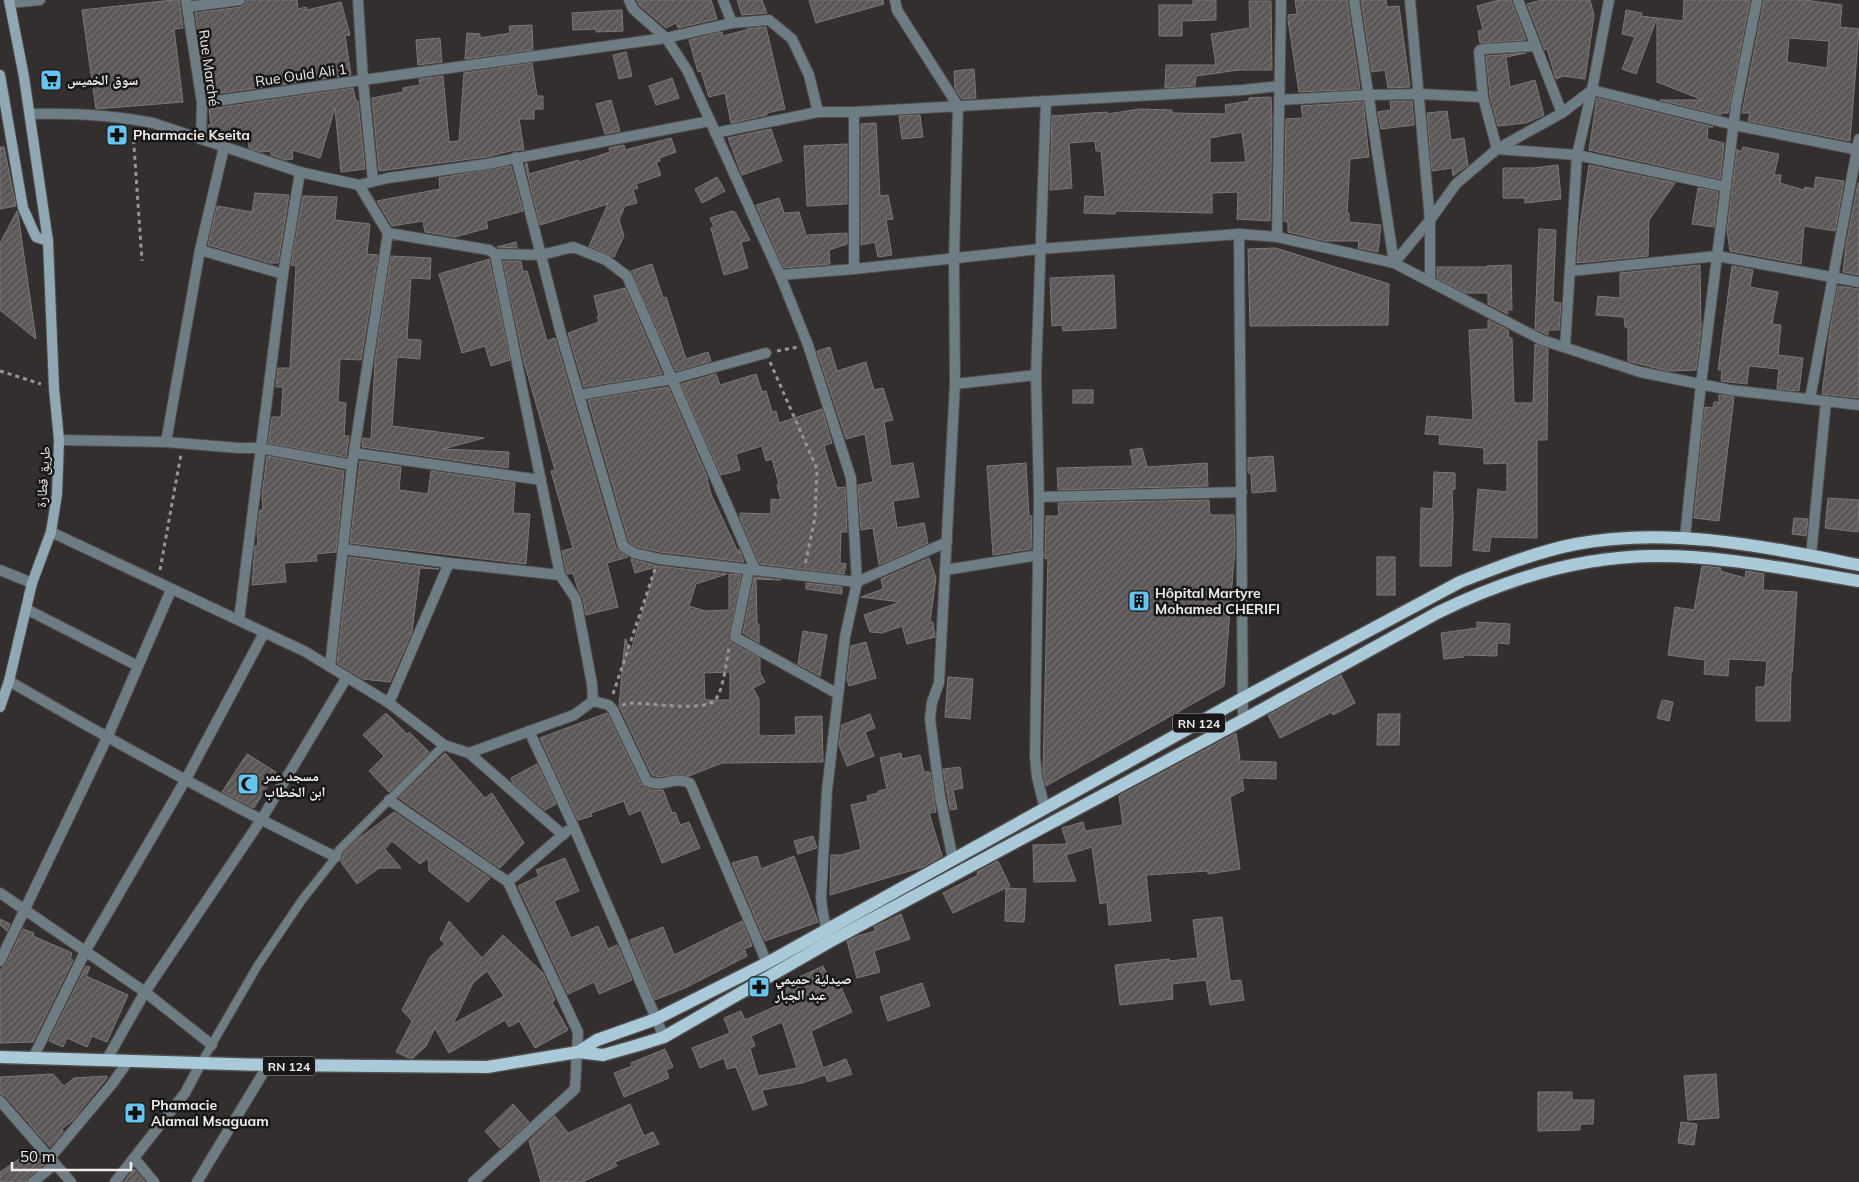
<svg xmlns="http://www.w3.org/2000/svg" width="1859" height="1182" font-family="Mulish,'Noto Naskh Arabic',sans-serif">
<defs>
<pattern id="building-hatch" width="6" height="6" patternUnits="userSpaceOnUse" patternTransform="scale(1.25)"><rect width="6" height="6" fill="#5b5756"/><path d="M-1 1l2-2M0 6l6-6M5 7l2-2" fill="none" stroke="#736f6e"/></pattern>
</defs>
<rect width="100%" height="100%" fill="#322f2e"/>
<g fill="url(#building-hatch)" stroke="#7c7877" fill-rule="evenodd">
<path d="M173,0H179L183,28L174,29L183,102L96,109L82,10Z"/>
<path d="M247,0H297L298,9L306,7L307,10L341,2L350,35L345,36L351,75L208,95L195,13L241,7L245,5Z"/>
<path d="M637,0H711L717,19L678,28L676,23L666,28L639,5Z"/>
<path d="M737,0H762L767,13L742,15Z"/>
<path d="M809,0H883L884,4L816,23Z"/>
<path d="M1193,0H1216V20L1182,21V36H1159V5H1193Z"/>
<path d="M1295,0H1347L1360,89L1299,92L1288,20V15L1297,14Z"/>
<path d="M1361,0H1386L1387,7L1399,6L1410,87L1388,88L1385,70L1372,72Z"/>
<path d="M1499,0H1511L1526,40L1480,43L1478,31L1483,30L1477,6Z"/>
<path d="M1542,0H1590L1594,15L1585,79L1563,76L1556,79L1547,49L1545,50L1527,4Z"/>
<path d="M1684,0H1750L1728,113H1721V115L1660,100H1703L1657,82V18L1636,74L1622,69L1635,37L1622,34L1626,10L1642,13L1641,16L1683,21Z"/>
<path d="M1764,0H1804L1842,5L1840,27L1859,29L1850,141L1748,121L1750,113H1742ZM1789,38L1829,41L1827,68L1787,62Z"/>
<path d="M1249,1H1271L1272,70H1239L1196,76L1195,86L1165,88L1166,65H1216L1211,34L1250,28Z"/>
<path d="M622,10L623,31L596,32V29L573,30L572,13Z"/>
<path d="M532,25L533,50L465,59L467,33L480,34V38L510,33L509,26Z"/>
<path d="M766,27L785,109L766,113L767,115L731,123L725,93L709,97L701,71L698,72L689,40L722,32L723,36L746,30V29Z"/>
<path d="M440,38L442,62L418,65L416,40Z"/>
<path d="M626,52L632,76L619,79L613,55Z"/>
<path d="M1526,53L1506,57L1510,87L1535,80L1544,115L1526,123L1498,126L1490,96L1486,56Z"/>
<path d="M532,63L537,96H543V109H534V119H519L524,150H515L486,157L379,171L372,98L403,92V88L420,85L419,79L443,76L449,142L459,141L464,73Z"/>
<path d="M974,69L976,98L962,99L955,89L954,71Z"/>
<path d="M672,78L679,98L656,105L649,86Z"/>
<path d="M353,88L356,101H358L365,169L341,172L335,108L320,158L292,150L293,159L286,160L271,155L270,151L261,152L249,148L248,138L224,140L208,134V125H211L209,109Z"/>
<path d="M1271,97L1272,119L1270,221L1237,219L1238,192L1212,193V213L1115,211V214L1084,213L1085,196L1105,197L1101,151H1096L1095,141L1069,143L1072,188L1050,190L1052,116L1107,112V114L1140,109L1172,110V113L1226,114L1225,105L1249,101V98ZM1242,132L1246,162L1210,163V138Z"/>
<path d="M1597,98L1713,127H1708L1707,139L1724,143L1720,179L1589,150Z"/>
<path d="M611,100L620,131L605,134L596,104Z"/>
<path d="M1390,101H1412L1414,125L1381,129L1378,112L1391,110Z"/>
<path d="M1363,102L1369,157L1350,159L1347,213H1349V222L1381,225L1378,252L1358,248L1359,241H1326L1288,232V222L1284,221L1286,119L1303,118L1301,106Z"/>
<path d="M1447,111L1451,140L1464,138L1468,165L1453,176L1452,168L1432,171L1427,113Z"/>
<path d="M920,115L923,137L902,139L899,116Z"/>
<path d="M876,123L880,196L888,195L893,219L886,220L892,255L878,257L875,242L861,245V124Z"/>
<path d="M771,129L782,161L742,175L728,138Z"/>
<path d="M671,138L676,152L659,158L660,161L656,162L661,175L636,184L638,188L633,190L637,203L625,206L619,220L624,236L614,257L589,246L608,204L540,225L525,164L527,163L529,174L579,160V162L610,152L609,148L624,145L625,150Z"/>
<path d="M847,144V204L807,206L804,146Z"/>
<path d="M0,147H4L16,206L0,209Z"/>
<path d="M1743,147L1779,154L1774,175H1781L1780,183L1804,190L1805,187L1814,189L1816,177L1844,181L1835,231L1804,226L1801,264L1730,251L1727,230L1737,149L1741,152Z"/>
<path d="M1558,165L1561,199L1525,203V198H1503V168H1534Z"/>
<path d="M1589,165L1675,183L1649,220L1648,256L1577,263L1580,225Z"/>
<path d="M511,166L523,211L486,221L488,228L455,237L425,232L423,221L392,226L377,201L440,189L439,178Z"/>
<path d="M717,177L725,191L702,203L695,189Z"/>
<path d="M1858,183H1859V275L1843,272L1846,245Z"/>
<path d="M1698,188L1718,192L1714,227L1692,224Z"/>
<path d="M255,193L289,195L278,263H270L208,245L217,206L252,212Z"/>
<path d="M303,196L337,197L335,220L370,224L367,254L378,255L361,360L340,359L338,402L346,403L344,436H349L346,457L268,443L272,417H281L283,387H276L278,368H290L296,266L291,265Z"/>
<path d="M779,198L784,213L799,212L807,238L808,235L847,233V244L829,250L830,264L784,268L756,205Z"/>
<path d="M17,211L18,214L36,339L0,310V243Z"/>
<path d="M732,211L735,212L750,240L741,242L748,268L724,275L711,228L714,227L710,218Z"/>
<path d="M1539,229L1556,230L1553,302L1561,303L1559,330H1548V335L1535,329Z"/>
<path d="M516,242L517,248L497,247Z"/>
<path d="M1276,248L1389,284L1388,325L1250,326L1248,249Z"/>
<path d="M391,256L431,258L430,279L411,278L407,339L421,340L420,359L397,357L392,426L484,438L443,449L509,452L508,468L362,447L363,438L371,439L375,361Z"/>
<path d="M489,259L510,360L491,366L485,346L462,353L439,274Z"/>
<path d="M503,261H521L523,272L527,271L547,341L555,338L616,548L628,557L607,563L618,607L586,615L583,598L578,589L573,573L567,574L562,551L573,548L551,471L555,470L524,362Z"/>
<path d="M652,264L663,298L666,297L686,359L708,352L711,361L676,371L631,271Z"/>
<path d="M1511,265L1512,310H1507L1508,314L1488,304V293H1466L1437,278V267H1487V266Z"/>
<path d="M1700,265L1701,329L1696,370L1668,371L1628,361V327H1625L1624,317L1596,315L1598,296L1620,298V273Z"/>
<path d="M1732,266L1753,270L1750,287L1778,292L1772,324L1781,325L1778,355L1803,358L1799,391L1777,389L1779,369L1749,366L1747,384L1721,381L1722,370H1718Z"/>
<path d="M1114,275L1116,328L1063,331L1062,325L1052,326L1050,278Z"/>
<path d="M1838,286L1859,289V398L1822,394L1830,330Z"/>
<path d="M625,288L662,374L584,387L568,333L599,322L597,317L599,316L594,296Z"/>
<path d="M1488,320L1508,330L1509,338H1512L1514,403H1533L1535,344L1548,349L1547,440H1537V538L1491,537L1489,552L1473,550L1478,489L1507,492V463L1484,464V448L1439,444L1440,435L1425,434L1427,416L1473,420L1469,330L1488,329Z"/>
<path d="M830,347L837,371L866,362L874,390L883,388L893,420L884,422L891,466L913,463L919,497L893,501L897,528L924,523L928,543L879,565L873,528L861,530L858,485L873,482L865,434L846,439L817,351Z"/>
<path d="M716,374L720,385L756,374L762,392L766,391L772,412L776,411L779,423L822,409L832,443L824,446L837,488L845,487L847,532H841L840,563L846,564L844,574L760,564L740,518V513L771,514V499L781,500L777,485L779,484L772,459L766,461L762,446L736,454L740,470L721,475L681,384Z"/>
<path d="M668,387L708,479H707L711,494L739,554V549L744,562L660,552L637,547L629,542L588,400Z"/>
<rect x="1073" y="390" width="20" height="13"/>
<path d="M1719,395L1734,397L1719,521L1694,518L1705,407L1713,408L1714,402H1719Z"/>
<path d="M1142,448L1147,467L1207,463L1208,486L1058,490L1057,468L1133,466L1130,450Z"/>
<path d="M267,456L344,471L336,552L316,554L317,561L284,563L286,582L252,585L255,546H258L257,532L260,510H263L262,495Z"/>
<path d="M1273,456L1276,491L1252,493L1251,473H1248V458Z"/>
<path d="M360,461L401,467L399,490L428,494L431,471L515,483L513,513L530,514L526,564L350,543Z"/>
<path d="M1026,463L1029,516H1032L1031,549L993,555L987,466Z"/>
<path d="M1434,472L1455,473V489H1452L1453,519L1451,566H1420L1421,508L1433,509Z"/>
<path d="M1828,498L1859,500L1858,532L1825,528Z"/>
<path d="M1209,500L1210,515H1234L1235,547L1224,686L1046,786L1043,772L1048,558L1045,559L1046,516H1059L1058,503Z"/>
<path d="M1794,518L1808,519L1806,536L1792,534Z"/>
<path d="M349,557L439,569L420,568L412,632L390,682L363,679L337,663Z"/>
<rect x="1377" y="557" width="18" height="38"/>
<path d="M929,558L936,578L930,622H933L935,637L907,644L902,626L882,633L870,632L864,615L900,602L861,597L883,589L881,579Z"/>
<path d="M631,559L658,566L727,574L696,584L689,606L705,611L729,610V574L741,575L729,639L732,643L760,658V673L765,682L753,688L759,699V736L796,735L795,717L822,716L823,762L722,763L689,776L678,774L658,777L652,775L619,706L625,639H626L630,654L656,567L635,573ZM730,672V700H705L704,673Z"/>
<path d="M1702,566L1721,568L1720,571L1745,578L1746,571L1764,574L1763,590L1797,592L1792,672H1791L1790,721H1756V687H1765L1767,661L1729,659L1728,676L1704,674L1705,660L1668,655L1675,607L1694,610Z"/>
<path d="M754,577L781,580L756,579L757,624H759V643L743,633Z"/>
<path d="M806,583L842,587V594L806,589Z"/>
<path d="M1477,622L1510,624L1509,644L1497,643V656L1464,655V657L1444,659L1441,633L1477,628Z"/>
<path d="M803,631L827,635L820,676L798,664Z"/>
<path d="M866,642L876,678L849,686L847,680L851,646Z"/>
<path d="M1341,675L1355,703L1333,715L1332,712L1280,738L1268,715Z"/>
<path d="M948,677L973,679L970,719L945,717Z"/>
<path d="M1662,700L1673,702L1669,721L1657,718Z"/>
<path d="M386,713L407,734L409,732L429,752L389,792L369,771L384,756L363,735Z"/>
<path d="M607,713L641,784L651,790H663L672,813L675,812L680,825L689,822L700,848L662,863L641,810L629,815L624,801L591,813L592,816L578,820L540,738Z"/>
<path d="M870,714L875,728L865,732L874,756L847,766L839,745L842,725Z"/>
<path d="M1378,714H1400L1399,745H1377Z"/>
<path d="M1236,733L1240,759L1237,761L1276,762V779L1242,778L1244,790L1230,797L1240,869L1208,874V871L1146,875L1151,921L1109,925L1107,902L1100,904L1092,847L1066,855L1076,881L1034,882L1033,845L1067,844L1062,828L1083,822L1085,831L1123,825L1119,796Z"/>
<path d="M445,753L485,798L492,793L524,843L500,868L399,798Z"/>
<path d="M901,753L902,759L920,755L924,772H930L936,812L929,813L942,856L923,867L830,895L831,855H841L861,849L851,805L868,801L867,796L878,793V791L887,789L880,758Z"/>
<path d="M247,754L276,772L254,808L222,792Z"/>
<path d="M537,764L556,804L545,810L513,783L511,778Z"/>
<path d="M960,767L963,788L953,790L957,809L950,810L943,769Z"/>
<path d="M394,812L490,878L468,902L429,871L428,858L420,864L392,841L385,849L401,868H379L357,884L341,862L344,853L358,839Z"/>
<path d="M813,836L817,848L798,854L794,841Z"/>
<path d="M757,856L761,869L794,856L818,922L765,941L732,863Z"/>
<path d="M565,858L579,891L554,901L571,938L598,926L608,949L617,945L632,980L599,994L594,982L568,994L518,886L539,876L536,870Z"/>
<path d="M998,861L1010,886L953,913L943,893L978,875L977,872Z"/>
<path d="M1006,888L1026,889L1024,922L1005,921Z"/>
<path d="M901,914L910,939L874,951L880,972L857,978L847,941L858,936L875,931L874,927Z"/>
<path d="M1222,917L1230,981L1241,980L1244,1000L1210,1005L1206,980L1172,984L1173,999L1120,1005L1115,965L1169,959V961L1198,958L1193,920Z"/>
<path d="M0,919L10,924L7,931L0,925Z"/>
<path d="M449,921L482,958L503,935L543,973L555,1000L552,1002L568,1030L535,1048L519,1021L509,1027L505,1020L449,1053L435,1028L426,1046L413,1058H409L396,1052L412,1021L402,1010L430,957L445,944L440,939ZM487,971L504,996L453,1024L473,983Z"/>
<path d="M742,921L752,946L744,949L747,956L687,987L655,1000L630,940L663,927L674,955Z"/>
<path d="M23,929L34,933L33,936L72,953L70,959L73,960L33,1042L0,1043V970L6,964Z"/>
<path d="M86,966L90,967L86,976L128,995L107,1042L92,1036L87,1047L67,1038L63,1047L49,1041Z"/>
<path d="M823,966L833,988L840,985L852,1012L811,1031L823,1068L846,1059L852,1074L828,1082L825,1075L802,1083L762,1090L767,1105L753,1110L736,1067L727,1069L724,1058L700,1068L692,1048L730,1033L724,1018L741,1011L745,1020L783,1003L776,988ZM782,1022L797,1068L758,1076L750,1048L755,1046L751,1036Z"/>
<path d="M922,983L930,1006L888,1021L880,997Z"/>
<path d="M665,1049L673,1067L666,1070L669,1078L624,1097L614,1073L632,1066L631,1063Z"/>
<path d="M53,1074L64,1086L74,1078L107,1076V1078L73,1120L62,1129L63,1132L50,1147L29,1124V1121H27L5,1096L0,1094V1077Z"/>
<path d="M1716,1074L1719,1118L1688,1120L1684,1076Z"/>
<path d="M1538,1092H1572V1100H1594L1593,1124H1580V1130L1538,1131Z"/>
<path d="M513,1104L529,1122L500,1148L485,1131Z"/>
<path d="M630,1104L644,1136L653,1132L659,1144L615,1162L617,1166L582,1182H541L529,1141L555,1116L568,1133Z"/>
<path d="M1681,1122L1697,1124L1694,1145L1678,1143Z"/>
<path d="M33,1150L44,1164L29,1177L26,1182H0V1172Z"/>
<path d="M134,1169L145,1182H124Z"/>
</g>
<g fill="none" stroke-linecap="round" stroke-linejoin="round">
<g stroke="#504d4c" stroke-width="10">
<path id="service" d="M201,1063L258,965L302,900L336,857L339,850L444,745"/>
</g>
<g stroke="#504d4c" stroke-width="12">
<g id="minor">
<path d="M186,0L202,103L201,139"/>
<path d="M358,0L363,80L666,38L732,23L769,20L792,39L809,75L818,112"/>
<path d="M629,0L633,9L666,38L687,70L780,275L808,345L851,478L857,582L845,637L827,790L821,898L823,914L828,936"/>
<path d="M723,0L732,23"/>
<path d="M895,0L897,10L958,106L954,259L955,384L939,683L932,702L930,719L940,796L953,860"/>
<path d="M1354,0L1394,263"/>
<path d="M1410,0L1430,220V280"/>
<path d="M1518,0L1562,113"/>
<path d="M10,3L40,0"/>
<path d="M187,7L240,0"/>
<path d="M1536,46L1484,49L1480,50L1479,52L1483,97L1497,149L1577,155L1726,187"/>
<path d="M1592,90L1734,125L1859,150"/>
<path d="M1279,100L1368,95L1419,94L1483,97"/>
<path d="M202,103L363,80L373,181"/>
<path d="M854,112V269"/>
<path d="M30,114C71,113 113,115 153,123L300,172L359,185L388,178L487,164L710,121"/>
<path d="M715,133L818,112H854L1243,90L1279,86"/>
<path d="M516,157L561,334L623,546L634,553L659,559L857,582L947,542"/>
<path d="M359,185L388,233"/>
<path d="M1239,234L1243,720"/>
<path d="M1277,237L1281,0"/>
<path d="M200,250L283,274"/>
<path d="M495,254L541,255L573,247L606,260L627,276L755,569"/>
<path d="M1394,263L1430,220L1456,184L1497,149L1562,113L1592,90"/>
<path d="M1571,271L1717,256L1859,282"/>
<path d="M780,275L854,269L1040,249L1239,234L1277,237L1394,263L1542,340L1640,372L1730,390L1859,405"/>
<path d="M1565,347L1577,155L1592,90L1609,0"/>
<path d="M955,384L1036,375"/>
<path d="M579,395L672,379L766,353"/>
<path d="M1810,399L1859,139"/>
<path d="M59,440L166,442L239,448H260L352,465"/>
<path d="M166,442L200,250L224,147"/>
<path d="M354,453L541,480"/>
<path d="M1039,497L1242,492"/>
<path d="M51,532L306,652L389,703L444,745L469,753L574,715L593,701L592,684L576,599L560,575L495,254L489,250L388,233L352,465L330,667"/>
<path d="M1685,537L1701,384L1736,105L1757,0"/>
<path d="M343,549L449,563"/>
<path d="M1811,556L1826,401"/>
<path d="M749,569L735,637L838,694"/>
<path d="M0,570L32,583"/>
<path d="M945,570L1039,555"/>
<path d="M26,609L138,666"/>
<path d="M239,620L283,274L300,172"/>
<path d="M9,681C116,743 225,803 336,857"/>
<path d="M593,701L609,705L613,710L647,781C664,789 671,775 690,783L767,963"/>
<path d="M389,703L449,563L560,575"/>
<path d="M529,731L573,825L664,1037"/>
<path d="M469,753L563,835"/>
<path d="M389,800L508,882L578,1032L575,1089L473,1182"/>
<path d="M1045,809L1037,777L1035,757L1039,497L1036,375L1046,101"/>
<path d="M508,882L567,831"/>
<path d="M0,893L145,992L212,1045"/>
<path d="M0,961L107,738L171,590"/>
<path d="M33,1058L86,950L186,779L264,633"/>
<path d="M107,1059L145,992L261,820L347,677"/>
<path d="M0,1101L71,1182"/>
<path d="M50,1158L112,1084L129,1060"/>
<path d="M134,1158L154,1182"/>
<path d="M33,1182L55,1164"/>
<path d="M115,1182L185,1093L201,1063"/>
<path d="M197,1182L268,1065"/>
</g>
</g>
<g stroke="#504d4c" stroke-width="12">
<g id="secondary">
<path d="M0,75L23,208L36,237L48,241"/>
<path d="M0,707L9,681L32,583L51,532L57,494L59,440L54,388L48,241L24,77L9,0"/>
</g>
</g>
<g stroke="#504d4c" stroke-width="15">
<g id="primary">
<path d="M578,1052L597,1040L656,1019L767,963L1243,698L1460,582C1498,567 1536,552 1576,544C1670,526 1766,547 1859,565"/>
<path d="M0,1057L268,1065L487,1067L578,1052L603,1055L635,1046L664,1037L829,942L1243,720L1437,613C1504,580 1577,557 1652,556C1721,555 1791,570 1859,581"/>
</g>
</g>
<g stroke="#989594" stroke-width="3" stroke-dasharray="4 4" stroke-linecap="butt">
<path d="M133,132L142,261"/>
<path d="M777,351L798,347"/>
<path d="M770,362L817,469L815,518L805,565"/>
<path d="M0,371L41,384"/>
<path d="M160,570L181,454"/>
<path d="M613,694L655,569"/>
<path d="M622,705L632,703C649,703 704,712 715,700C724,689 726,662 729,648"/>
</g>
<use href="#service" stroke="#6e7c84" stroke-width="8"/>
<use href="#minor" stroke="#6e7c84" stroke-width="10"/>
<use href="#secondary" stroke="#90a8b4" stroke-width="10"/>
<use href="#primary" stroke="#aac9d9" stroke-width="12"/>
</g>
<defs>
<g id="supermarket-square" transform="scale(1.125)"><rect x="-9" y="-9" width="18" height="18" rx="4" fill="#66c4ef" stroke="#191717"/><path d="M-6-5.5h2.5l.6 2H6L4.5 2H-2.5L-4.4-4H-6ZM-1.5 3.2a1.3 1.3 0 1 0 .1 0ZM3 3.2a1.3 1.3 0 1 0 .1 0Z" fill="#111"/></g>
<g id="pharmacy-square" transform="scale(1.125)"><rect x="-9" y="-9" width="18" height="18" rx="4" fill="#66c4ef" stroke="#191717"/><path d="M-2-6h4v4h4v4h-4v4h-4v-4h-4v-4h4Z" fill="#111"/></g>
<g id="building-square" transform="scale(1.125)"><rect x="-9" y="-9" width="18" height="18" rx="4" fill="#66c4ef" stroke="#191717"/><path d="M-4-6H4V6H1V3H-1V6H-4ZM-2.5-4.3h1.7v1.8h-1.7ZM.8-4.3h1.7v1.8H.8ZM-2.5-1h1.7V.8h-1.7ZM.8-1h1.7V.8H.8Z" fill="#111"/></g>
<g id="mosque-square" transform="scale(1.125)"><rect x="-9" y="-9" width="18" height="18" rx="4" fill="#66c4ef" stroke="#191717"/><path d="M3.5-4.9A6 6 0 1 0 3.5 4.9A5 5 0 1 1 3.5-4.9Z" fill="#111"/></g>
</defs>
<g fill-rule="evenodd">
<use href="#supermarket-square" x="51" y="80"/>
<use href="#pharmacy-square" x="117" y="135"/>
<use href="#building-square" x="1139" y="601"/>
<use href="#mosque-square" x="248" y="784"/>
<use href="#pharmacy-square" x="759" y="987"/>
<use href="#pharmacy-square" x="135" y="1113"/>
</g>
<g text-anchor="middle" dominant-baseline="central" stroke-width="5" stroke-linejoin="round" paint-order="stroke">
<g fill="#191717" stroke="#afadac" stroke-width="1">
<rect x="1173" y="713.5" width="52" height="19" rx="4"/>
<rect x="263" y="1056.5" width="52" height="19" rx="4"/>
</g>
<g font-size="12" font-weight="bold" fill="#efedec">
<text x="1199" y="723">RN 124</text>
<text x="289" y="1066">RN 124</text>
</g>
<g font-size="14" fill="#efedec" stroke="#191717">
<text transform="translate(209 68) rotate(82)">Rue Marché</text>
<text transform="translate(301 75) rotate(-8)">Rue Ould Ali 1</text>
<text transform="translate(43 477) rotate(-86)">طريق قطارة</text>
</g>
<g font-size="14" font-weight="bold" fill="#efedec" stroke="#191717" text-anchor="start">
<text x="67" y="80">سوق الخميس</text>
<text x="133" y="135">Pharmacie Kseita</text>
<text x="1155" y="593">Hôpital Martyre<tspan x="1155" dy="16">Mohamed CHERIFI</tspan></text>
<text x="264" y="776">مسجد عمر<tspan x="264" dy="16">ابن الخطاب</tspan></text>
<text x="775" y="979">صيدلية حميمي<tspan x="775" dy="16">عبد الجبار</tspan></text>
<text x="151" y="1105">Phamacie<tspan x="151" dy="16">Alamal Msaguam</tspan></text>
</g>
</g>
<path d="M12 1162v8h119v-8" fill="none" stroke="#efedec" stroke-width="2.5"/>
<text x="20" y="1162" font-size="15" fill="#efedec" stroke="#191717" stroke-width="4" paint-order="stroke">50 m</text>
</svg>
